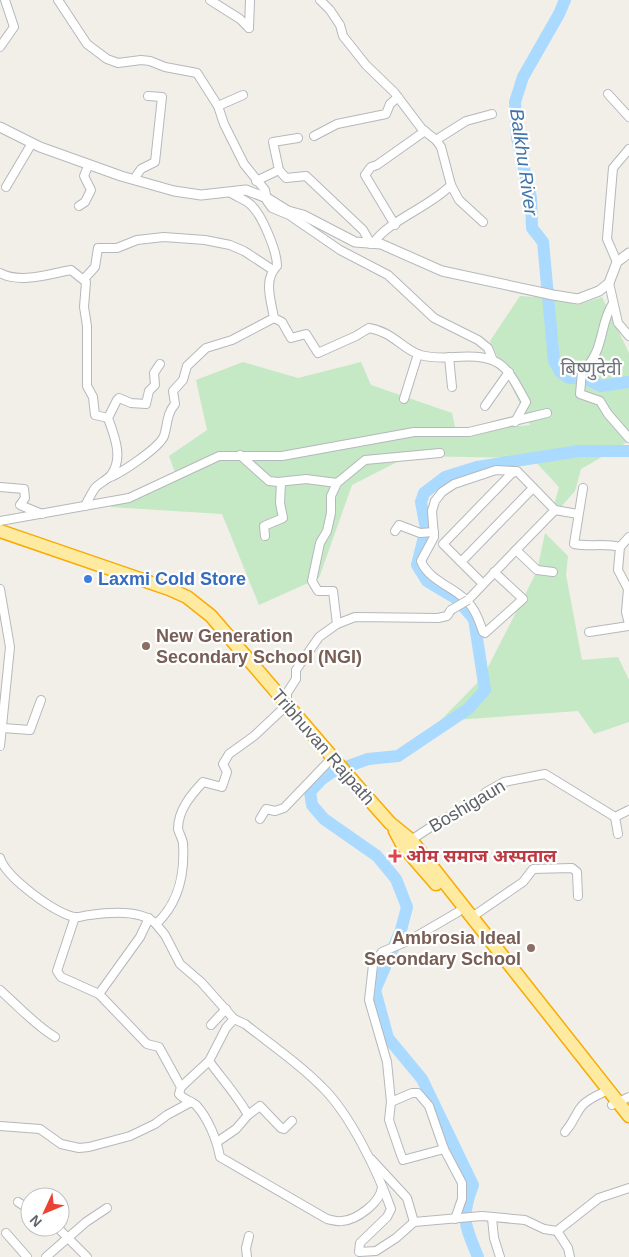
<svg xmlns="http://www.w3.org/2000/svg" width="629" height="1257" font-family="Helvetica,'Noto Sans Devanagari',sans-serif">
<rect width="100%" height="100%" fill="#f1efe8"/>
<g fill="#c5e8c5">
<path d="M520,296L552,298L578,305L602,297L629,353V441L581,469L575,491L560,508L554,505L559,487L532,458L409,456L352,485L319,578L259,605L222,514L110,507L176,475L169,456L207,430L196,380L243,362L298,378L361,362L371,385L452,413L456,432L530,425L490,341Z"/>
<path d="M545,533L568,556L566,575L582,660L618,657L629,680V722L594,734L578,711L440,721L483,677L537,571Z"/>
</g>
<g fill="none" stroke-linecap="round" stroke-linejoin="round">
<g stroke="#aadaff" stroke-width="12">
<path d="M565,0L559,14L523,77L515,102L517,138L531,198L532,228L543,242L554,361L560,372L569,378H584L601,386L629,382"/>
<path d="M478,1257C465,1225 460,1219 473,1185L422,1079L388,1038L375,990L401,930L407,907L396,879L377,856L324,819L312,805L310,792L322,779L332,772L368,759L398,756L468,709L485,690L474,619L457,599L427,581L417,565L426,529L421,502L424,493L445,477L477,467L579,451H629"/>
</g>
<g stroke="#b5b8bc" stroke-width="10">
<g id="minor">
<path d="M58,0L87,44L107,59L118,63L141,60L150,61L165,67L197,73L218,106L224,124L244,164L265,190L267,201L272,208L289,215L340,250L388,275L434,318L478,340L488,348L492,358"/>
<path d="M210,0L240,19L249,28"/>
<path d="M320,0L330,10L340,25L343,36L366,65L394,92L422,129L436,140L441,147L451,185C430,207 387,221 373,244"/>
<path d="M249,28L250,0"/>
<path d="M0,47L14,27L5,0"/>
<path d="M608,94L629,117"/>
<path d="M218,106L243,95"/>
<path d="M314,136L337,124L386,114L390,104L398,97"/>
<path d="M298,138L273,142L279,170L286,178L306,176L363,230L371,244"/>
<path d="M436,140L466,121L492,114"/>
<path d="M134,179L141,169L155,162L162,97L148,96"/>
<path d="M256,181L279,170"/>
<path d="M451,185L459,200L483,222"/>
<path d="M6,187L32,143"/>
<path d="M231,193C237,197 246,200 251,205C262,215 277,251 277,266C263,280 271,300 274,318L282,322L291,338L306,334L318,353L356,336L369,328C393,332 401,348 420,355C432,358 443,358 455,357C501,354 506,365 526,402L515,422"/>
<path d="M79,206L85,202L91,190L84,176L88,166"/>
<path d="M395,225L365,175L371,167L377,165L425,131"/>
<path d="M617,262L607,239L613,168L629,149"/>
<path d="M0,273C20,284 49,274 71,270L86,282L84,307L87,326V386L93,397L95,415L108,418"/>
<path d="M84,279L95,267L98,248H117L137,240L164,237L205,240L230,245L244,251L273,270"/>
<path d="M609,283L618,323L629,336"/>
<path d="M613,303C598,327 606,349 582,372L580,394L600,401L608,414L629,438"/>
<path d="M449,357L452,387"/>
<path d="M404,399L418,354"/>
<path d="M485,406L509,372"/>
<path d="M240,455L269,481L278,482L306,479L337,483"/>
<path d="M108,478C120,474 159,448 164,436C168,424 166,415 175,404L173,391L183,380L187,366L206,348L232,340L274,318"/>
<path d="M0,487L24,489L25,498L20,505L42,514"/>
<path d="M583,488L574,544C589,547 605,543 620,547L618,570L628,589L626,612L629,624"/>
<path d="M85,506C88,500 91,494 95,488C99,483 106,481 111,475C124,458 114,435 108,418L117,400L119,398L131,403L146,404L149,391L155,385L154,373L160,364"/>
<path d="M555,510L578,514"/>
<path d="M0,521L129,498L219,456H282L414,432H469L547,413"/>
<path d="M395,531L399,525L420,533L434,532"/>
<path d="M265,536L264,526L283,518L280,503L281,482"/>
<path d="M620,547L629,537"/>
<path d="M461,562L533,488"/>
<path d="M494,572L523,599L485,633L483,632C478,617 473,604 460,595C447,585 427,577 421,561L434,537L432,511L435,501L442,492L454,484L496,470L515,471"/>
<path d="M483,584L443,544L511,474L517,471L555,510L516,550"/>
<path d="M0,589L10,647L0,746"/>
<path d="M468,600L516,550L537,570L553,572"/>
<path d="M337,624L355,617L438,618L447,616L451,610"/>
<path d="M589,632L629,626"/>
<path d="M3,728L30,730L41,700"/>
<path d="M615,817L618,834"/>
<path d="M260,819L266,809L275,811L284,808L332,758"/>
<path d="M411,840L437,823L476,803L486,792L504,782L545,774L615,817L629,810"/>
<path d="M0,858C6,878 54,912 74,917C79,918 85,915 90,915C110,912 141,909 156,924C179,903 185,875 183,843C182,838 179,833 178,829C178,810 191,795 203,782L222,787L227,772L223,764L229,754L254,736L287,705V693L296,679V670L319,637L337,624L333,591H318L312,581L320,543L327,531L331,513V496L337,483L365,460L440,453"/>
<path d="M75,917L57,971L61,977L99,994L140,937L149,918"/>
<path d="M472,917L523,882L533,869L572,868L577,872L578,896"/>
<path d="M156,924L165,935L180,964L201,982L234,1019L245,1024C270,1044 299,1063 322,1087C350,1114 378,1172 391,1209L387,1217L360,1243L359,1252L376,1251L396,1238L414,1222L482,1216L525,1220L544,1229L557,1231L599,1198L629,1188"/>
<path d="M0,990C18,1006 35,1025 55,1037"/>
<path d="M99,994L147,1044L159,1047L181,1087L179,1094C184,1100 190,1100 196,1105C208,1118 217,1140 220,1157L327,1219C332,1220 338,1222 342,1221C357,1220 381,1202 382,1187"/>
<path d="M211,1025L226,1009"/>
<path d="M209,1061L226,1028L234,1019"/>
<path d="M181,1087L209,1061C222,1079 237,1095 248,1115L260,1106L281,1128L284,1129L292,1121"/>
<path d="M391,1102L412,1093H418L429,1106L444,1149L462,1183V1199L455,1219"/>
<path d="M612,1105L629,1097"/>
<path d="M0,1126L40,1129L61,1144L79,1148L89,1147L130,1136L155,1124L167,1115L191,1102"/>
<path d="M565,1132C582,1112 572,1107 602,1093"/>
<path d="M217,1142L236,1129L248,1115"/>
<path d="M444,1149L403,1160L401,1155L389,1120L391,1102L387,1062L369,1000L373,965L382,952L410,940L458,912"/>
<path d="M371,1159L407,1198L414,1222"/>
<path d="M18,1202L30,1210"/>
<path d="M492,1218L494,1238L500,1257"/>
<path d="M57,1227L87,1257"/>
<path d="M34,1228L35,1227"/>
<path d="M557,1231L568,1248L570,1257"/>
<path d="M6,1233L27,1257"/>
<path d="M46,1257L86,1222L107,1208"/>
<path d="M247,1257L246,1248L249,1236"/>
</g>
</g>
<g stroke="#b5b8bc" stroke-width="11">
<path id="tertiary" d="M0,127L40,147L121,176L174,191L201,195L246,190L267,198L288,211L303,215L355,242L381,244L442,271L553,295L578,299L599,291L609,283L617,262L629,253"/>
</g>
<g stroke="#f9ab00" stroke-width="15">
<g id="trunk">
<path d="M0,531L169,589L187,597L211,616L358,787L390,823L411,840L629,1116"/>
<path d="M395,831L403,846L436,884"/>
</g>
</g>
<use href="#minor" stroke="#fff" stroke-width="8"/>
<use href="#tertiary" stroke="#fff" stroke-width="9"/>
<use href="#trunk" stroke="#feeaa1" stroke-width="12"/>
<g stroke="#b5b8bc" stroke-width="10" stroke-linecap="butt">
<path id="minor-bridge" d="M451,610L468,600"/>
</g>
<use href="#minor-bridge" stroke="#fff" stroke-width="8"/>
</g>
<circle fill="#3f7fe0" stroke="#fff" stroke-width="2" cx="88" cy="579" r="5"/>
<g fill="#8d6e63" stroke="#fff" stroke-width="2">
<circle cx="146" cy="646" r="5"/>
<circle cx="531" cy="948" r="5"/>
</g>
<path fill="#e0444e" stroke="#fff" stroke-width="2" d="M392.5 848.5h5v5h5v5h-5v5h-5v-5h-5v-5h5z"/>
<g text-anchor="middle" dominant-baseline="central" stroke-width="4.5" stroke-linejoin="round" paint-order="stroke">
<g font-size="18" font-weight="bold" fill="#366cbe" stroke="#fff" text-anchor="start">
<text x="98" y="579">Laxmi Cold Store</text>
</g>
<g font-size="18" font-weight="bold" fill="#785e54" stroke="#fff" text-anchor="start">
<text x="156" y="636">New Generation<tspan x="156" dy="21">Secondary School (NGI)</tspan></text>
<text x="521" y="938" text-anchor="end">Ambrosia Ideal<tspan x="521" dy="21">Secondary School</tspan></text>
</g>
<g font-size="18" fill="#5f6368" stroke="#fff">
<text transform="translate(323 747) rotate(49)">Tribhuvan Rajpath</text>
<text transform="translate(467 806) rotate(-31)">Boshigaun</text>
</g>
<g font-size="18" font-weight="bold" fill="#be3a42" stroke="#fff" text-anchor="start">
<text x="406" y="856">ओम समाज अस्पताल</text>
</g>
<g font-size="19" font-style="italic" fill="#4174aa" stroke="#fff">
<text transform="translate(524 162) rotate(82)">Balkhu River</text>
</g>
<g font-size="19" fill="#70757a" stroke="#fff">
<text x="591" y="368">बिष्णुदेवी</text>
</g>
</g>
<g transform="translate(45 1212) rotate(226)"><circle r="24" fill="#ffffff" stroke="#bfc1c3"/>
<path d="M0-4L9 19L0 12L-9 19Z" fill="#ea4335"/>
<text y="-8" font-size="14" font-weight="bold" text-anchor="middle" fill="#5f6368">N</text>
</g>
</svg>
